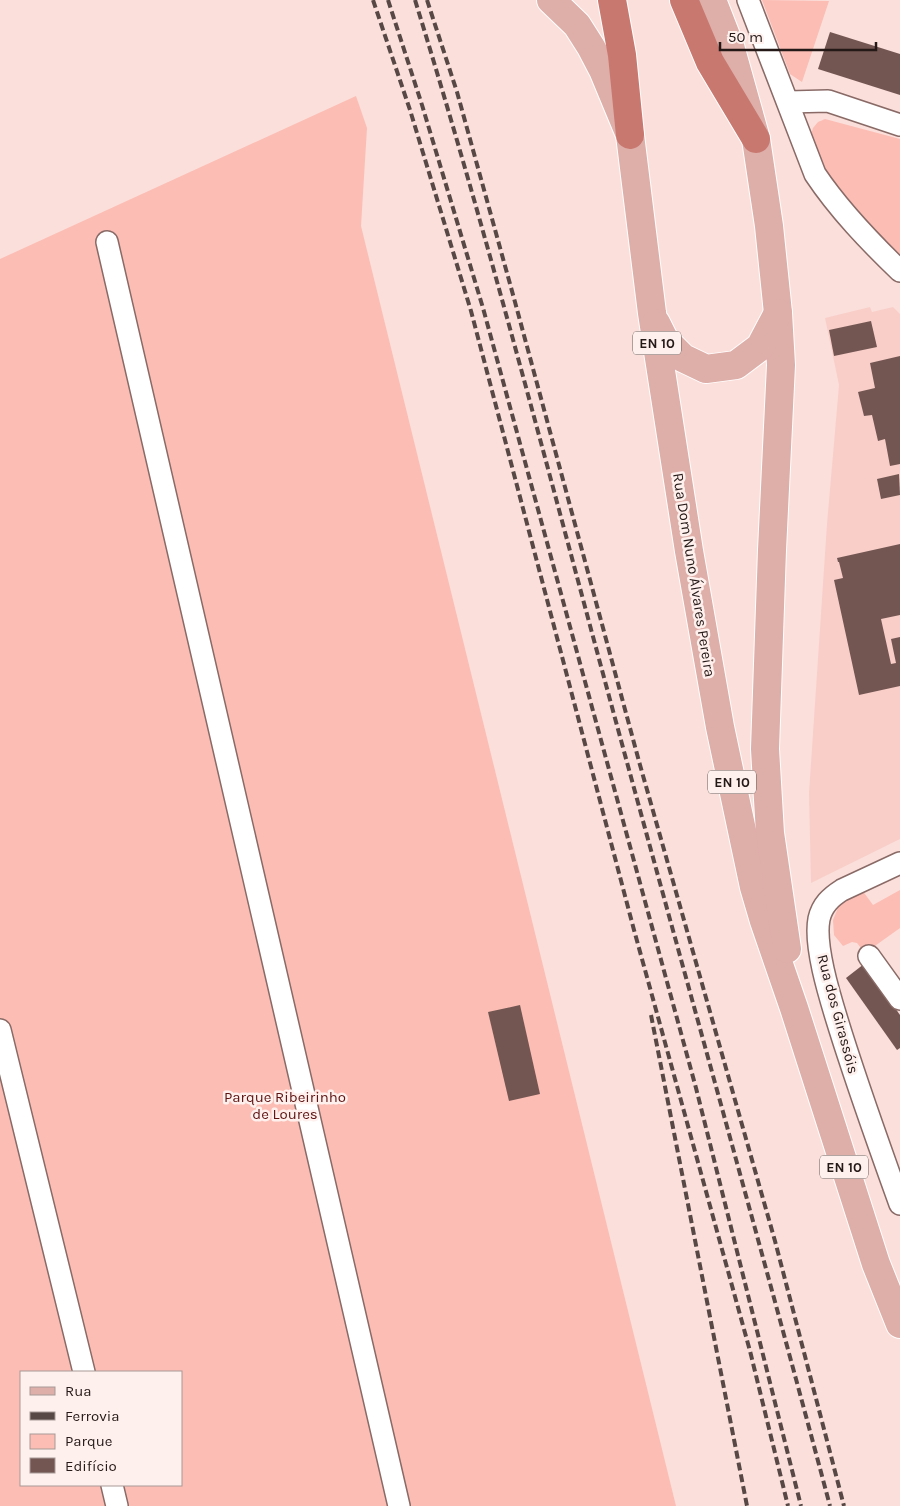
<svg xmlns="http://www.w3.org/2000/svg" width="900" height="1506" font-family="Karla,sans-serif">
<rect width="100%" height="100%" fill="#fbdfdb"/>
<path fill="#f9cec8" d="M870,307L872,312L893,307L900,314V839L811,883L809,793L827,524L839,385L825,318Z"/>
<g fill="#fcbdb4" fill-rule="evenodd">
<path d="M762,0L829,1L802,82L790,74Z"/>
<path d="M356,96L367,128L361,226L676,1506H0V259ZM21,1372H181V1485H21Z"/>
<path d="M825,119L900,139V257L885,242L823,169L815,151L811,135L813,128L818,122Z"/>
<path d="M862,890L873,905L900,890V928L865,953L857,943L852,942L843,946L834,935L833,920L840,903Z"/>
</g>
<g fill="#735652">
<path d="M830,32L900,54V95L818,69Z"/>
<path d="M871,321L877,347L834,356L829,330Z"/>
<path d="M900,356V464L890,466L885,439L878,441L872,415L864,416L858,392L875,388L870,363Z"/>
<path d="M899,474L900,495L881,499L877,479Z"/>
<path d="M900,544V615L881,619L891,664L896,663L891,639L900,637V686L859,695L834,580L843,578L839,562H838L837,558Z"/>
<path d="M864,964L900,1015V1048L897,1050L846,978Z"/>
<path d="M520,1005L540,1094L509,1101L488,1012Z"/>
</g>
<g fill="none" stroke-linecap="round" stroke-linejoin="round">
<g stroke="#896a66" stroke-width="24">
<g id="minor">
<path d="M748,0L815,174C839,210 869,241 900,271"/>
<path d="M788,102L828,101L900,125"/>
<path d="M107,242L399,1506"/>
<path d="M900,863L842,890C831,897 822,905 819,919C814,945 829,994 837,1020C856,1082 878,1143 900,1204"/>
<path d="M869,956L900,999"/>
<path d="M0,1030L84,1372"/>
<path d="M112,1485L117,1506"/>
</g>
</g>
<g stroke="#fff" stroke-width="30">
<g id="major">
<path d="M551,0L577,25L591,47L603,70L630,135L652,313L689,551L720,727L754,887L764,921L794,1008L876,1264L900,1324"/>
<path d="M712,0L730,46L756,139L769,226L778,313L781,365L772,550L765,749L770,833L787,949"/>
<path d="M656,323L664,339L683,358L706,369L736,365L760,347L778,313"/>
</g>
</g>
<g stroke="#fff" stroke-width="30">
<g id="highway">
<path d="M612,0L622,55L630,135"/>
<path d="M684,0L710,62L756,139"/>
</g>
</g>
<use href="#minor" stroke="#fff" stroke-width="21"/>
<use href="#major" stroke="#deaea9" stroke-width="28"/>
<use href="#highway" stroke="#c8786f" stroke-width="28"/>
<g stroke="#574845" stroke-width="4" stroke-dasharray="8 4" stroke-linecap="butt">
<path d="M373,0L410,110L471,311L634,930L750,1351L788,1506"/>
<path d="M388,0L422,105L483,308L696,1088L801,1506"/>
<path d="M415,0C486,230 546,463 609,696C682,966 758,1235 830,1506"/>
<path d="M427,0L457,92L515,302L640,765L775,1241L844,1506"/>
<path d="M651,1015L747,1506"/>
</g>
</g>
<g text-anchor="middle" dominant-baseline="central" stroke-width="5" stroke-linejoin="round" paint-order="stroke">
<g fill="#fef0ed" stroke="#665a57" stroke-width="1">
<rect x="633" y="331.5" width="48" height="23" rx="4"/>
<rect x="708" y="770.5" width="48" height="23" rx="4"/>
<rect x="820" y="1155.5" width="48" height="23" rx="4"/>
</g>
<g font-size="14" font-weight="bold" fill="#251917">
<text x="657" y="343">EN 10</text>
<text x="732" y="782">EN 10</text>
<text x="844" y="1167">EN 10</text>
</g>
<g font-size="15" fill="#251917" stroke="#fef0ed">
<text transform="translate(694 575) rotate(81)">Rua Dom Nuno Álvares Pereira</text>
<text transform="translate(838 1014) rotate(75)">Rua dos Girassóis</text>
</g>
<g font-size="15" fill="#5d1311" stroke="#fef0ed">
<text x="285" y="1097">Parque Ribeirinho<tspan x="285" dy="17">de Loures</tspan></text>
</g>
</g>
<rect x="20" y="1371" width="162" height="115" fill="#fef0ed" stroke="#a79a97"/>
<rect x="30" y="1387" width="25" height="8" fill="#deaea9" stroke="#a79a97"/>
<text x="65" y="1396" font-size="15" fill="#251917">Rua</text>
<rect x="30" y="1412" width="25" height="8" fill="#574845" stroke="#a79a97"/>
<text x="65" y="1421" font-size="15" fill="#251917">Ferrovia</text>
<rect x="30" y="1434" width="25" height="15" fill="#fcbdb4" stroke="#a79a97"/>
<text x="65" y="1446" font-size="15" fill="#251917">Parque</text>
<rect x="30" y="1458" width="25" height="15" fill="#735652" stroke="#a79a97"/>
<text x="65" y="1471" font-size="15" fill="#251917">Edifício</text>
<path d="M720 42v8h156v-8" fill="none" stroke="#251917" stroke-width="2.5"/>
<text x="728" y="42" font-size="15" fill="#251917" stroke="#fef0ed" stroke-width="4" paint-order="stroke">50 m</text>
</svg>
